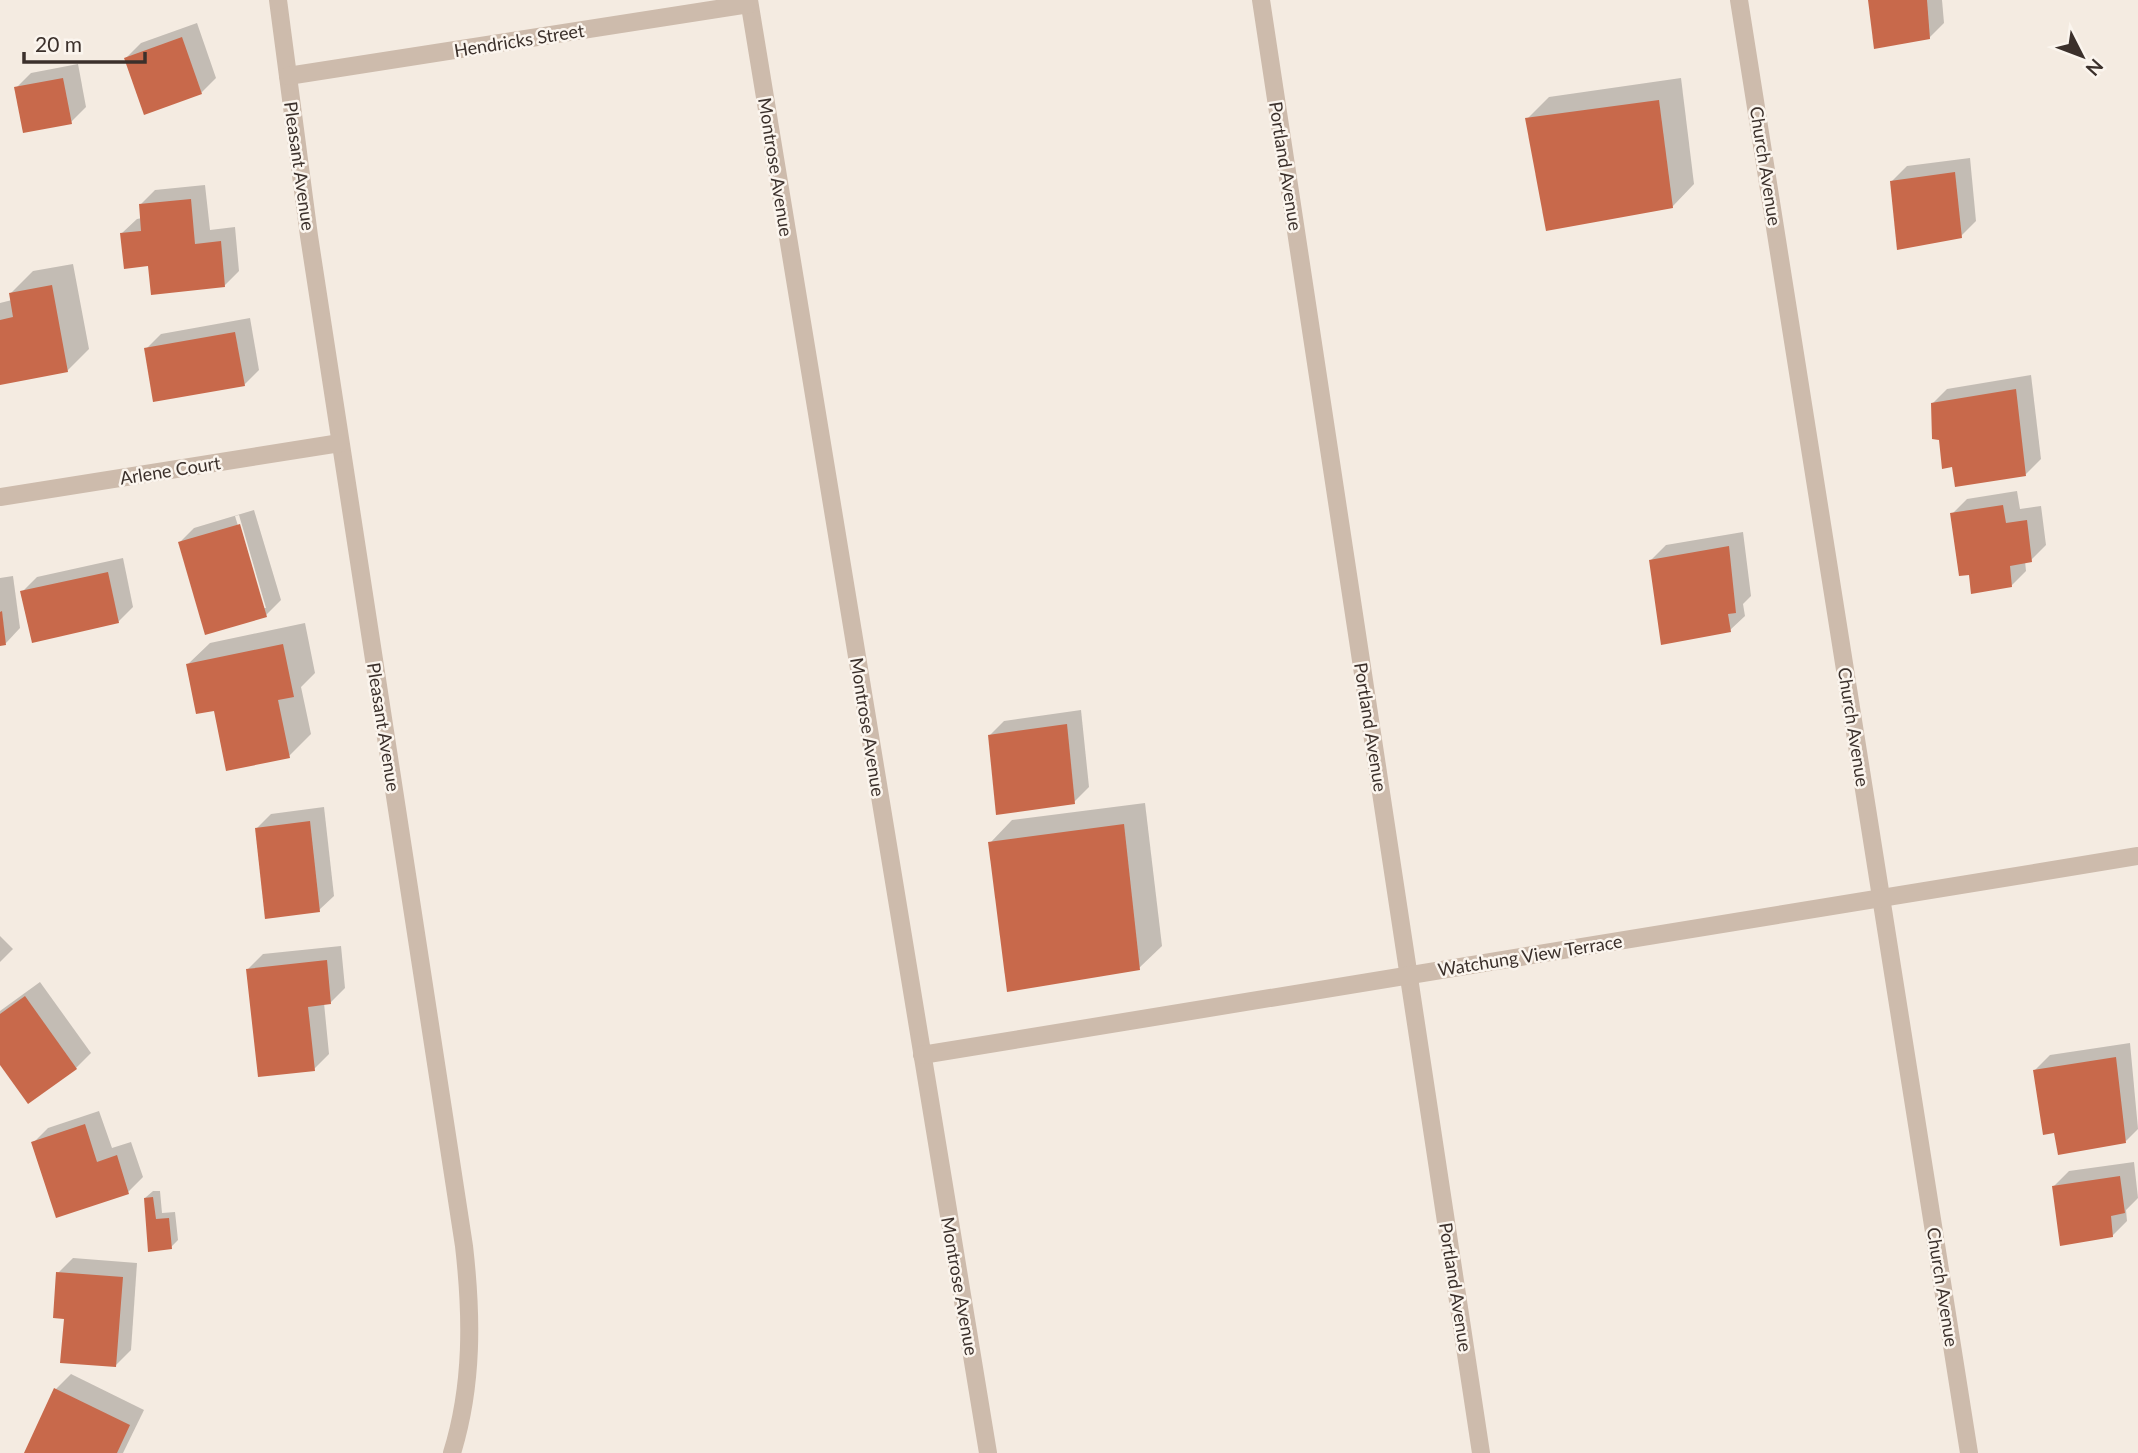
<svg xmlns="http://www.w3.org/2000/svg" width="2138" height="1453" font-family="Lato,sans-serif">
<rect width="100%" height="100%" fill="#f4ebe1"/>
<g fill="#0003" fill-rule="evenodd">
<path d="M1870,0H1942L1944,23L1929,38Z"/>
<path d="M197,23L216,78L201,93L126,58L141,43Z"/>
<path d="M78,64L86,107L71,122L16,88L31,73Z"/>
<path d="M1681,78L1694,184L1672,207L1527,119L1549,97Z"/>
<path d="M1970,158L1976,221L1961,236L1892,181L1907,166Z"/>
<path d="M205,185L210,230L235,227L239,271L224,286L150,264L122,233L137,219L142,218L140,205L155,190Z"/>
<path d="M73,264L89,349L67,371L0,384V303L12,300L11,293L33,271Z"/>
<path d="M250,318L259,370L244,385L146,349L161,334Z"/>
<path d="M2031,375L2041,459L2026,474L1953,465L1940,439L1932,404L1947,389Z"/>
<path d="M2017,491L2020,509L2041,506L2046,545L2031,560L2025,561L2026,571L2011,586L1952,514L1967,499Z"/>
<path d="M254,510L281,600L266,615L179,543L194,528ZM239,515L266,608H263L235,516Z"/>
<path d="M1743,532L1751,596L1743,604L1745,616L1730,630L1651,560L1666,545Z"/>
<path d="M123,558L133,607L118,622L22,592L37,577Z"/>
<path d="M13,576L20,628L6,643L0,644V578Z"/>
<path d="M305,623L315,673L301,687L311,734L289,756L215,709L187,665L210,643Z"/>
<path d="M1081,710L1089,787L1074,802L989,736L1004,721Z"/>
<path d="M1145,803L1162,946L1139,968L990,843L1012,820Z"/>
<path d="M324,807L334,896L319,910L257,828L271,814Z"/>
<path d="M0,936L13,949L0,962Z"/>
<path d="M341,946L345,988L330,1003H324L329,1054L314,1069L248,969L263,954Z"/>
<path d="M40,982L91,1053L76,1068L29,1102L0,1062V1011Z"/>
<path d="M2130,1043L2138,1129L2126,1141L2035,1070L2050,1055Z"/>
<path d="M99,1111L112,1148L131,1142L143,1177L128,1192L33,1143L48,1128Z"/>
<path d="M2134,1162L2138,1198L2126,1210L2127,1221L2112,1236L2054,1186L2069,1171Z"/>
<path d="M153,1191H160L162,1213L175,1212L178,1240L171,1247L150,1250L145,1198Z"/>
<path d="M73,1258L137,1263L131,1350L116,1365L58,1273Z"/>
<path d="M71,1374L144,1410L123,1453H26L56,1389Z"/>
</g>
<g fill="#c8694b">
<path d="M1868,0H1927L1930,39L1874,49Z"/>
<path d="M182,37L202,94L144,115L124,58Z"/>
<path d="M63,78L72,124L23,133L14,87Z"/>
<path d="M1659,100L1673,208L1546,231L1525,118Z"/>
<path d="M1955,172L1962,238L1897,250L1890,181Z"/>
<path d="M191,199L195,244L221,241L225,287L151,295L148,266L124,269L120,233L141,231L139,204Z"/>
<path d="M52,285L68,372L0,385V320L13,317L9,293Z"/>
<path d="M235,332L245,386L153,402L144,348Z"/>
<path d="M2016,389L2026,476L1955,487L1952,467L1942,469L1939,440L1932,439L1931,403Z"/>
<path d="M2003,505L2006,523L2027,520L2032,562L2010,566L2012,587L1971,594L1969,575L1959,576L1950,513Z"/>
<path d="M240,524L267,617L205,635L178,542Z"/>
<path d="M1729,546L1736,613L1728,614L1731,632L1661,645L1649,560Z"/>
<path d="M108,572L119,623L32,643L20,591Z"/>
<path d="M2,611L6,645L0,646V612Z"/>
<path d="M283,644L294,697L278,700L290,758L226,771L214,711L196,714L186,664Z"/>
<path d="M1067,724L1075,804L996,815L988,735Z"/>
<path d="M310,821L320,912L265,919L255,828Z"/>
<path d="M1124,824L1140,970L1007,992L988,842Z"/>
<path d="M327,960L331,1004L308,1007L315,1071L258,1077L246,969Z"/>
<path d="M25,996L77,1069L28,1104L0,1065V1014Z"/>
<path d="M2116,1057L2126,1143L2058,1155L2054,1133L2043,1135L2033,1070Z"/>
<path d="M85,1124L97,1162L117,1155L129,1194L56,1218L31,1142Z"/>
<path d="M2120,1176L2125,1213L2111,1216L2113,1237L2060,1246L2052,1186Z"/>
<path d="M153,1197L156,1219L169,1218L172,1249L148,1252L144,1198Z"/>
<path d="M56,1272L123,1277L116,1367L60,1363L64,1319L53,1318Z"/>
<path d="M54,1388L130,1425L117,1453H24Z"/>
</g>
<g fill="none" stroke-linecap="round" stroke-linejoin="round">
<g stroke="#cdbbac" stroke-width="18">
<path d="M278,0L309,236L464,1246C472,1316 473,1385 452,1453"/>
<path d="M749,0L988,1453"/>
<path d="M1261,0L1481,1453"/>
<path d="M1739,0L1969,1453"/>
<path d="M288,76L749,4"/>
<path d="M0,497L340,443"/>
<path d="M922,1055L2138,856"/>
</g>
</g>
<g text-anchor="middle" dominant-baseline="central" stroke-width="5" stroke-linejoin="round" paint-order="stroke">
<g font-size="18" fill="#3b302b" stroke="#fbf5ee">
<text transform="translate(519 40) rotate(-9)">Hendricks Street</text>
<text transform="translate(300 166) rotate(82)">Pleasant Avenue</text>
<text transform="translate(1286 166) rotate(81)">Portland Avenue</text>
<text transform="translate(1766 166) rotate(81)">Church Avenue</text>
<text transform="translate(776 167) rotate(81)">Montrose Avenue</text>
<text transform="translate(170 470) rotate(-9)">Arlene Court</text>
<text transform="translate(384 727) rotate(81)">Pleasant Avenue</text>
<text transform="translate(868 727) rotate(81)">Montrose Avenue</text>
<text transform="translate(1371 727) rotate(81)">Portland Avenue</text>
<text transform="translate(1854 727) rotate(81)">Church Avenue</text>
<text transform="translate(1530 955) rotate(-9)">Watchung View Terrace</text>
<text transform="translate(960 1286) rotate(80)">Montrose Avenue</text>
<text transform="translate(1456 1287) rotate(81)">Portland Avenue</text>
<text transform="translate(1943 1287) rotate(81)">Church Avenue</text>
</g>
</g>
<g transform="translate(2082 56) rotate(132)" stroke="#fbf5ee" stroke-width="5" paint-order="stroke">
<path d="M0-5L12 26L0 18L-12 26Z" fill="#3b302b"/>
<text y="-10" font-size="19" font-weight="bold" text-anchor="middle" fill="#3b302b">N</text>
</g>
<path d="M24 52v10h121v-10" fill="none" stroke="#3b302b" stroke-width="3.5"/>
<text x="35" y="52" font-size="21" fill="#3b302b" stroke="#fbf5ee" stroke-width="5" paint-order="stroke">20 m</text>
</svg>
